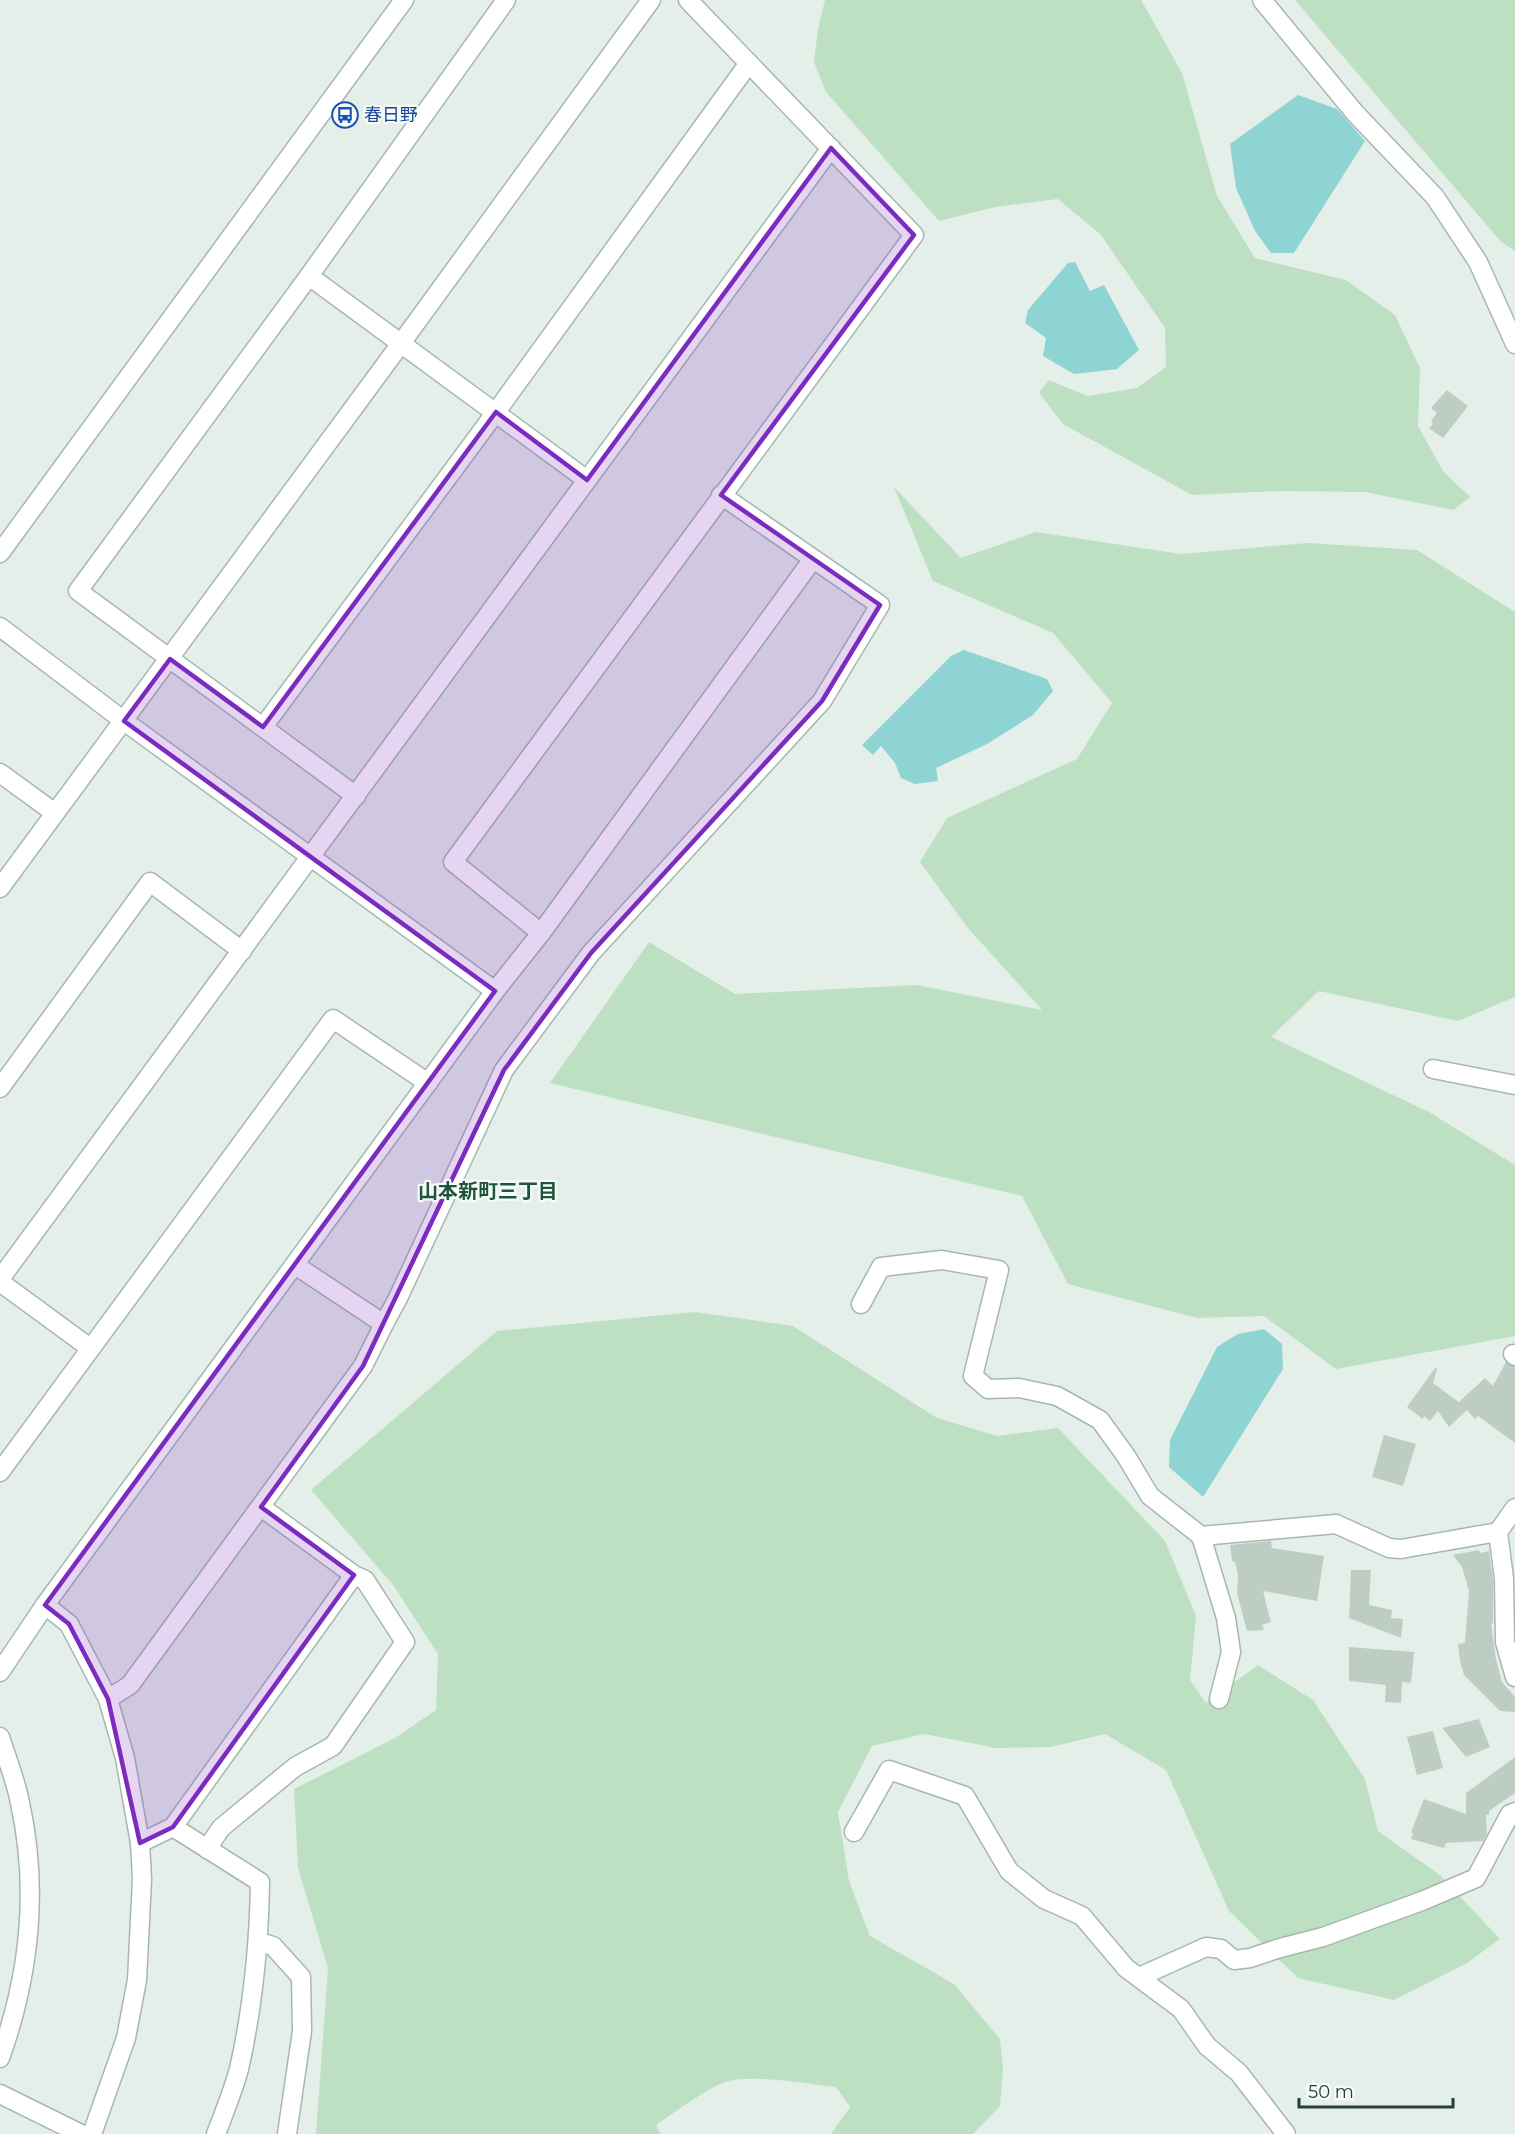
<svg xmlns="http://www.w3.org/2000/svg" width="1515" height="2134" font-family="Montserrat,'Noto Sans JP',sans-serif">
<rect width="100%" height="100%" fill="#e5efe9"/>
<g fill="#bee0c2">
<path d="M825,0H1141L1182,73L1217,196L1255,258L1346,280L1395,315L1420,368L1418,426L1443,471L1470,497L1453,510L1365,492L1280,491L1192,495L1063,424L1039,393L1049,380L1088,396L1137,388L1166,367L1165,328L1101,235L1058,199L995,207L939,221L826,92L814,62L818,29Z"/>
<path d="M1295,0H1515V251L1501,242Z"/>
<path d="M894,487L961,558L1036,532L1181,554L1308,543L1417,550L1515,612V997L1458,1021L1319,991L1271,1037L1429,1112L1515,1165V1336L1336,1369L1264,1316L1197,1318L1068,1284L1022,1196L550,1083L649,942L735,994L917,985L1042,1010L967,927L920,862L947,818L1077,759L1112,703L1053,633L933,581Z"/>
<path d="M695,1312L793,1326L937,1418L997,1436L1058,1428L1165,1541L1196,1616L1190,1680L1206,1703L1258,1665L1313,1700L1365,1779L1378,1831L1440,1875L1500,1939L1467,1963L1394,2000L1298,1978L1229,1911L1166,1770L1105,1734L1051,1747L996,1748L924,1734L872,1746L838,1812L849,1881L870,1936L954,1984L1000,2039L1003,2069L1000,2106L973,2134H831L850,2107L836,2087C802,2083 767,2076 733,2080C713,2083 674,2113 656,2125L661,2134H316L328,1968L298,1868L294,1789L395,1738L436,1710L438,1654L393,1585L311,1490L497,1331Z"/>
</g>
<g fill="#8dd4d3">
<path d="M1298,95L1337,109L1365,141L1294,253H1271L1255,231L1236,188L1230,144Z"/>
<path d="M1075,262L1090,291L1104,285L1139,350L1117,369L1074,374L1043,356L1046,338L1025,323L1028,310L1068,263Z"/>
<path d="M964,650L1047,679L1053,691L1033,715L987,744L936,768L938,781L915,784L901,778L895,763L881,746L873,755L862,745L951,656Z"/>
<path d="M1264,1329L1282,1344L1283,1369L1203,1497L1169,1467L1170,1440L1217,1347L1238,1334Z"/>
</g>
<g fill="#bdcdc4">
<path d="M1447,390L1468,406L1443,438L1429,428L1433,424L1431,421L1437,413L1431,408Z"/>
<path d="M1506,1362L1515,1367V1443L1478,1416L1475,1419L1467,1410L1449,1427L1438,1411L1430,1421L1424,1416L1423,1419L1407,1407L1435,1368L1437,1369L1433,1383L1460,1403L1459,1402L1485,1378L1493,1386Z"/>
<path d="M1384,1435L1416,1444L1403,1486L1372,1477Z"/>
<path d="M1271,1541L1272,1548L1324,1556L1317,1601L1263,1591L1271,1622L1262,1625L1264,1630L1247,1631L1237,1593L1238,1576L1235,1562L1232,1561L1230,1545Z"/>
<path d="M1479,1550L1480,1553L1489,1551L1493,1580V1624L1491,1623L1496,1660L1502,1682L1515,1697V1712L1500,1711L1464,1675L1460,1661L1458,1644L1465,1643L1469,1591L1462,1567L1453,1555Z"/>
<path d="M1351,1570H1371L1369,1605L1392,1610L1391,1618L1403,1619L1401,1638L1349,1618Z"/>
<path d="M1349,1647L1414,1652L1411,1683L1402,1682L1401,1703L1385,1702L1386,1685L1349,1681Z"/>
<path d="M1479,1719L1490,1747L1466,1757L1442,1728Z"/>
<path d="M1433,1731L1443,1768L1417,1775L1407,1737Z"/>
<path d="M1515,1757V1793L1489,1811V1815H1486L1487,1834L1483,1841L1446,1843L1444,1848L1411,1839L1413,1833L1411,1832L1424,1799L1466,1814V1793Z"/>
</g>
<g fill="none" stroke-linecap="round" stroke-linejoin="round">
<g stroke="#a7b7af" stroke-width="21">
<g id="minor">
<path d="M1262,0L1355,113L1435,197L1478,262L1515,344"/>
<path d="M309,276L587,480"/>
<path d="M263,727L496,412L749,63"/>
<path d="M0,773L55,813"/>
<path d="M356,796L78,591L309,276L506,0"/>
<path d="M0,888L402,342L651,0"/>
<path d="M541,933L453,862L914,235L688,0"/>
<path d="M1433,1069L1515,1085"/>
<path d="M0,1088L150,882L242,951"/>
<path d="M0,1279L831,148"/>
<path d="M0,1282L90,1348"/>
<path d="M861,1304L881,1267L942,1260L999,1270L973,1376L988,1389L1019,1388L1057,1396L1100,1420L1126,1456L1150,1496L1201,1536L1336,1524L1389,1548L1401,1549L1498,1532"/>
<path d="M384,1324L398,1298L504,1070L591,953L822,701L880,605L721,495"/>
<path d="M1513,1354L1515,1356"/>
<path d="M0,1472L333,1019L428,1083"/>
<path d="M1515,1508L1498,1532L1504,1579L1505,1642L1515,1677"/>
<path d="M1201,1536L1226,1618L1231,1652L1219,1699"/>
<path d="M45,1605L69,1624L108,1699L125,1758L140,1843L142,1879L137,1980L126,2038L92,2134"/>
<path d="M0,1672L45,1605L495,991L541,933L813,559"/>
<path d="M108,1699L130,1685L363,1366L384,1324L295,1265"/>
<path d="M0,1737C7,1759 16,1781 20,1803C39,1890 30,1974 0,2058"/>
<path d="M173,1827L260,1882C259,1946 253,2007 239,2069C233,2091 224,2113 216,2134"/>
<path d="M854,1832L889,1770L965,1796L1009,1871L1044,1899L1082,1916L1126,1968L1181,2009L1207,2046L1239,2073L1286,2134"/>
<path d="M140,1843L173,1827L354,1575"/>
<path d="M207,1849L221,1828L295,1767L333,1746L405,1642L365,1580L354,1575L261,1507"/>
<path d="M259,1942L273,1946L301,1977L302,2031L287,2134"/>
<path d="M1139,1977L1206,1947L1221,1949L1234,1960L1250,1958L1280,1948L1323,1937L1422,1901L1476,1878L1510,1814L1515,1812"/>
<path d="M0,2094L81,2134"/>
</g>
</g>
<g stroke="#a7b7af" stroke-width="21">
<g id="tertiary">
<path d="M0,553L404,0"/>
<path d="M0,627L124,721L495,991"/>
</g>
</g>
<use href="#minor" stroke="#fff" stroke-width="18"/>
<use href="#tertiary" stroke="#fff" stroke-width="18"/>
</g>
<path fill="#7b2cbf" fill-opacity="0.2" stroke="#7b2cbf" stroke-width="4.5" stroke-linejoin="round" d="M831,148L914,235L721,495L880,605L822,701L591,953L504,1070L363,1366L261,1507L354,1575L173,1827L140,1843L108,1699L69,1624L45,1605L495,991L124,721L170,659L263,727L496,412L587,480Z"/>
<defs>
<g id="bus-ring" transform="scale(1.35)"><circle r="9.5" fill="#f6fbf8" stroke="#1a4fb4" stroke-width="1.5"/><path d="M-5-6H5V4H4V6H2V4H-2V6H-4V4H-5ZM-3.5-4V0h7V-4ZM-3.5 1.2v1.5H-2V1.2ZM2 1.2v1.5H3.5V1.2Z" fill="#1a4fb4"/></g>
</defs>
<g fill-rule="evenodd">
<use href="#bus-ring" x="345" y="115"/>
</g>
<g text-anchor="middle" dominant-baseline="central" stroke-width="4.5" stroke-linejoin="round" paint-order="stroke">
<g font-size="18" fill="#164399" stroke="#f6fbf8" text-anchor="start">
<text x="364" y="115">春日野</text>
</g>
<g font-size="20" font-weight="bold" fill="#1f543e" stroke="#f6fbf8">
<text x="488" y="1191">山本新町三丁目</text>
</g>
</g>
<path d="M1299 2098v9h154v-9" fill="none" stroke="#244134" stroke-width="3"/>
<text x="1308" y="2098" font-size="18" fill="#244134" stroke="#f6fbf8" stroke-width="4.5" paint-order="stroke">50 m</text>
</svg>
